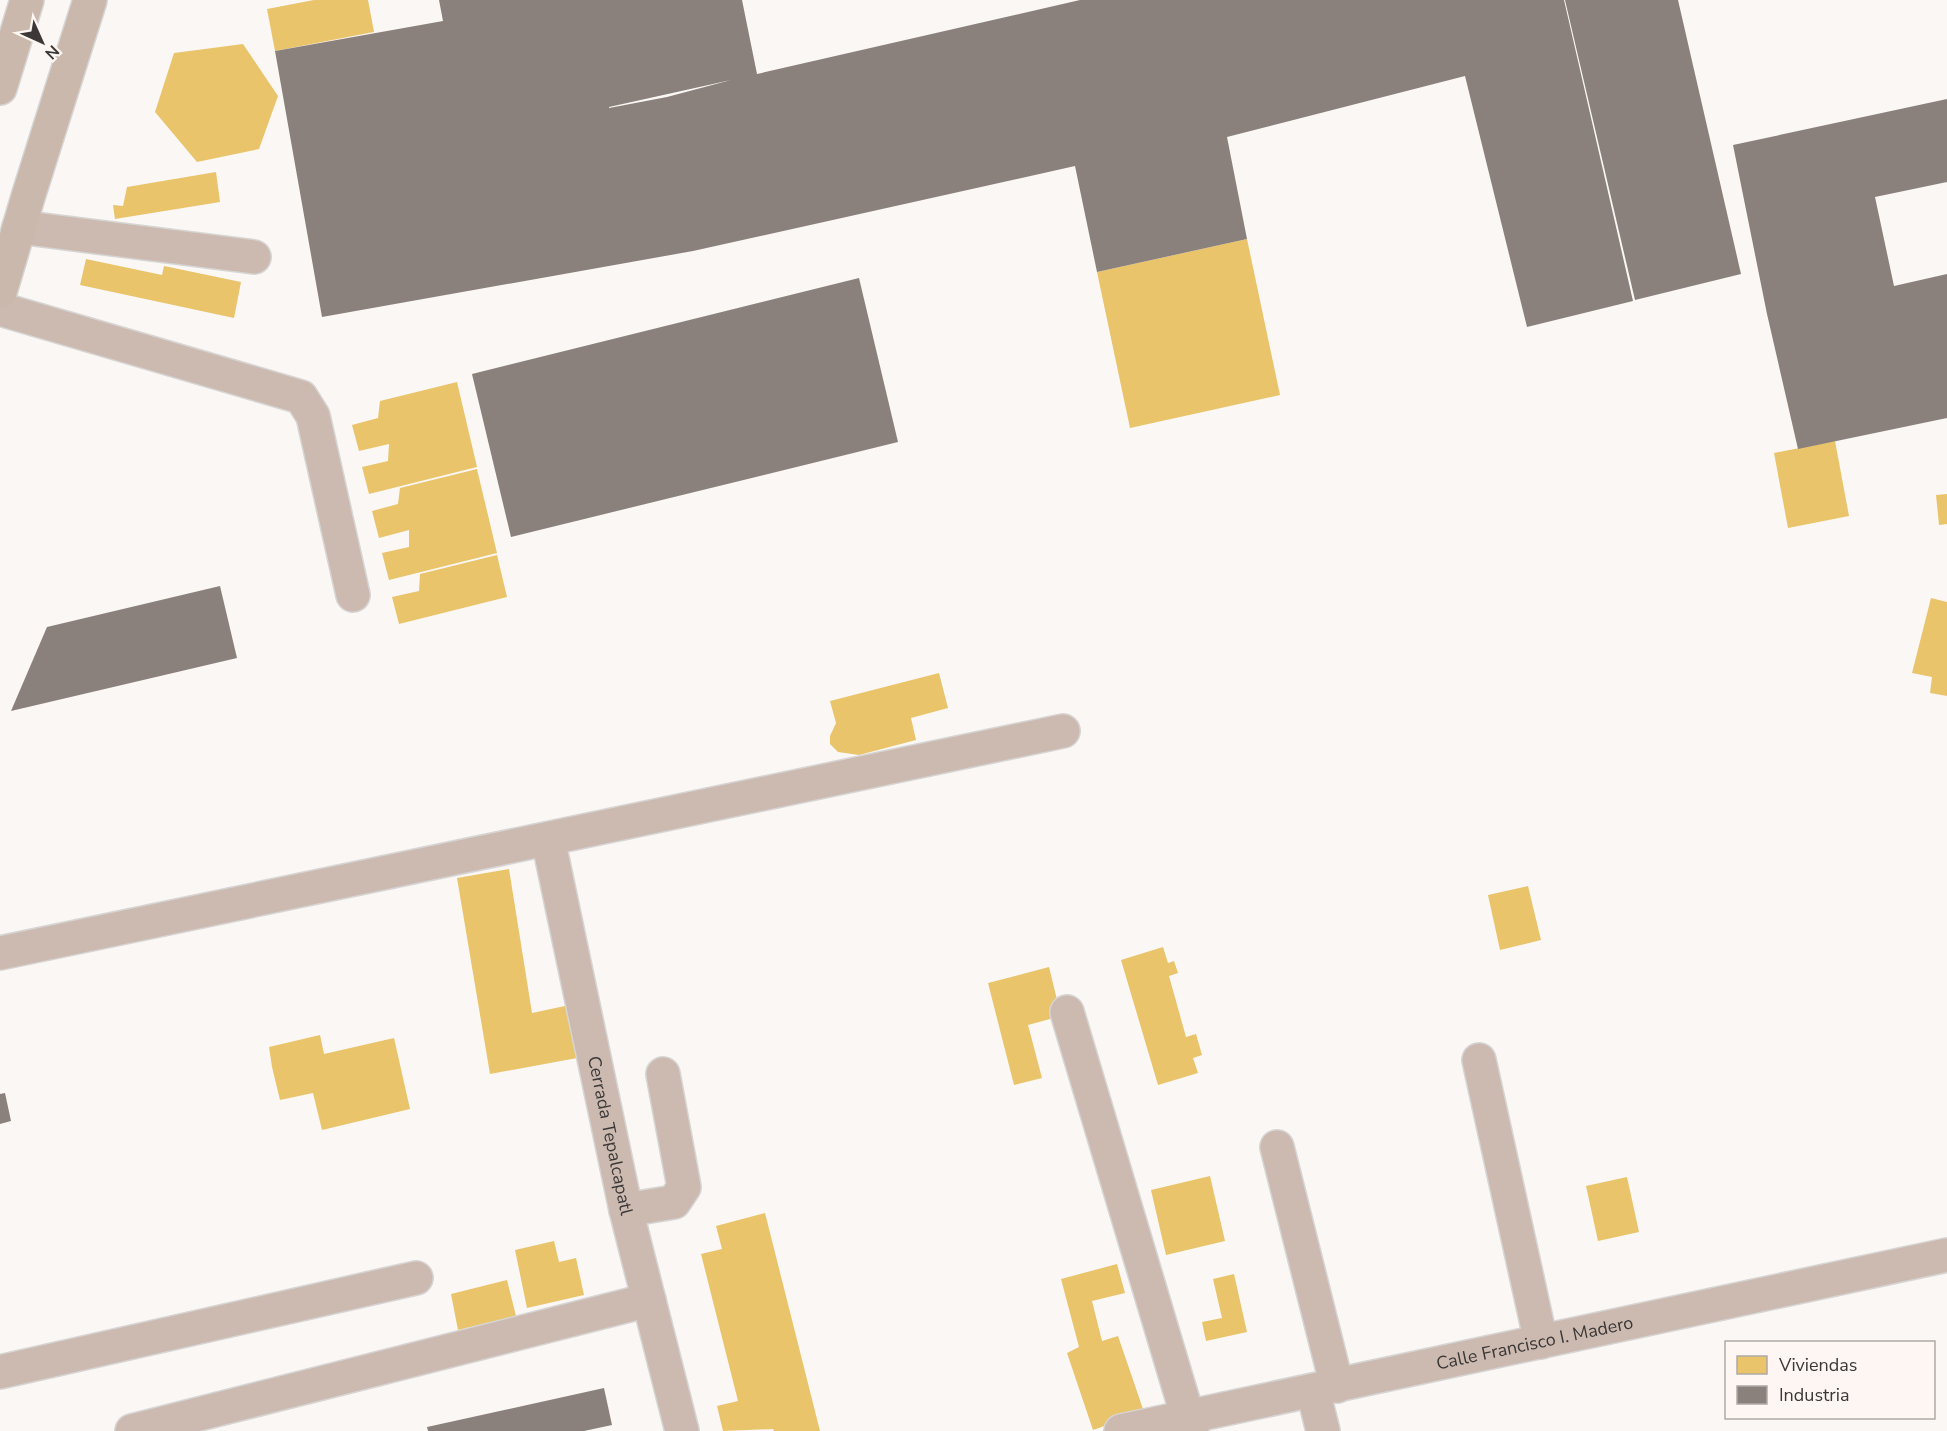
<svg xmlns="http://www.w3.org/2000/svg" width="1947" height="1431" font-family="'Nunito Sans',sans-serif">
<rect width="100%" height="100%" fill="#faf7f5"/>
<g fill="#e9c46a">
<path d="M314,0H368L374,32L275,51L267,9Z"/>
<path d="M243,44L278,96L259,149L197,162L155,112L174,53Z"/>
<path d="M216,172L220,202L115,219L113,205L123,206L127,187Z"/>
<path d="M1247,239L1280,395L1130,428L1097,272Z"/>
<path d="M86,259L162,275L164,266L241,282L234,318L80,285Z"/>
<path d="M457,382L477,467L369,494L362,467L388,461L389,444L359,451L352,425L378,418L380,401Z"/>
<path d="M1835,441L1849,516L1788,528L1774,453Z"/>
<path d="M477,469L497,553L389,580L382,553L409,547V530L379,538L372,511L398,504L400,488Z"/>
<path d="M1947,494V524L1939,525L1936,495Z"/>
<path d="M497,555L507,597L399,624L392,597L419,591L420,574Z"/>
<path d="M1931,598L1947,602V696L1930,693L1932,677L1912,673Z"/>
<path d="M939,673L948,708L911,718L916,740L859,755L838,752L830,744V736L836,723L830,701Z"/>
<path d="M509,869L532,1013L579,1003L588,1056L490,1074L457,878Z"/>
<path d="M1528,886L1541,940L1500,950L1488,895Z"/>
<path d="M1163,947L1168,963L1174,961L1178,973L1169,976L1186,1037L1196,1034L1202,1055L1193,1058L1198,1073L1158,1085L1121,960Z"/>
<path d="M1049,967L1061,1016L1028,1025L1042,1078L1014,1085L988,983Z"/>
<path d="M320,1035L324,1054L394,1038L410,1109L322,1130L313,1093L280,1100L272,1067L269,1047Z"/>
<path d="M1210,1176L1225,1241L1166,1255L1151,1190Z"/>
<path d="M1627,1177L1639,1232L1598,1241L1586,1186Z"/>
<path d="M765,1213L820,1431H774L773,1429L723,1431L717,1406L738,1401L701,1254L722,1249L716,1226Z"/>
<path d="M554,1241L559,1262L576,1258L584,1295L527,1308L515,1250Z"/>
<path d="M1117,1264L1125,1293L1092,1301L1102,1341L1118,1336L1144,1412L1093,1430L1067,1353L1079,1347L1061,1279Z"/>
<path d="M1234,1274L1247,1332L1206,1341L1202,1322L1222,1318L1213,1279Z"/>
<path d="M507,1280L516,1316L458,1330L451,1294Z"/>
</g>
<g fill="#8a817c" fill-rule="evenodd">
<path d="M439,0H742L757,74L1080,0H1564L1633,301L1527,327L1465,76L1227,137L1247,239L1097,272L1075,166L693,251L322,317L275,51L443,21ZM731,80L667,97L609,108V107Z"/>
<path d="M1565,0H1678L1741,274L1635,300Z"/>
<path d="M1947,99V182L1875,197L1894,286L1947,274V418L1798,449L1767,314L1733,145Z"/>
<path d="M859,278L898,442L511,537L472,374Z"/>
<path d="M220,586L237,658L11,711L47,627Z"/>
<path d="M5,1093L11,1121L0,1124V1094Z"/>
<path d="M604,1388L612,1425L584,1431H428L427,1427Z"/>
</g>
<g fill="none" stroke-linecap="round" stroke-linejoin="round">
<g stroke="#d7d5d4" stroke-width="36">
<g id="minor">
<path d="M19,227L254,257"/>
<path d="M0,309L301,397L313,416L353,595"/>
<path id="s1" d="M548,839L626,1210L682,1431"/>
<path d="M0,953L1063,731"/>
<path d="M1067,1012L1192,1431"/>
<path d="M1479,1060L1541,1342"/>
<path d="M1277,1147L1337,1386"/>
<path d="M626,1210L674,1202L684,1187L663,1074"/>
<path d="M0,1372L416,1278"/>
<path d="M1313,1391L1323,1431"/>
<path d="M132,1431L649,1300"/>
<path id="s2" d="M1121,1431L1947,1255"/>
</g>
</g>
<g stroke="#d7d5d4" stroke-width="36">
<g id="major">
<path d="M0,88L27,0"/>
<path d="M0,292L28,197L90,0"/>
</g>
</g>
<use href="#minor" stroke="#ccbab0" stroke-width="33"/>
<use href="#major" stroke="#cab8ac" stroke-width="33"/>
</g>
<g text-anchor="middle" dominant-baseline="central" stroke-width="6" stroke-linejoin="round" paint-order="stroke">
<g font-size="18" fill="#3b3837" stroke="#fdf6f2">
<text stroke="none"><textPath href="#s1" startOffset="303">Cerrada Tepalcapatl</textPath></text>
<text stroke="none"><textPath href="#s2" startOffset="423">Calle Francisco I. Madero</textPath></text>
</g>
</g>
<rect x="1725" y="1341" width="210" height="78" fill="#fdf6f2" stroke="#afaaa7" stroke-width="1.5"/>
<rect x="1737" y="1356" width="30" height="18" fill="#e9c46a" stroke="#afaaa7" stroke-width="1.5"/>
<text x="1779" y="1371" font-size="18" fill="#3b3837">Viviendas</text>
<rect x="1737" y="1386" width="30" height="18" fill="#8a817c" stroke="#afaaa7" stroke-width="1.5"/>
<text x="1779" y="1401" font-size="18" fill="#3b3837">Industria</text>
<g transform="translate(42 42) rotate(135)" stroke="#fdf6f2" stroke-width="4.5" paint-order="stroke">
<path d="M0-4.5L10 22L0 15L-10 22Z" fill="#3b3837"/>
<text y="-9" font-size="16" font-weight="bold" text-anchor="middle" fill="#3b3837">N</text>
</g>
</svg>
